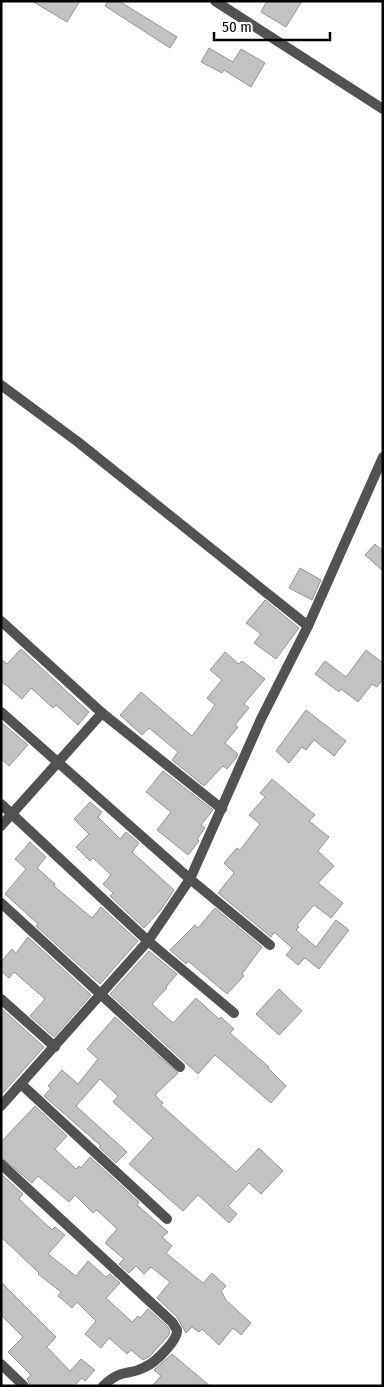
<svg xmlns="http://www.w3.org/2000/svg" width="384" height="1387" font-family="'Fira Sans Condensed',sans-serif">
<rect width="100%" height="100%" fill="#fff"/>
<g fill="#c2c2c2" stroke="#969696">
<path d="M32,1H80L67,22Z"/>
<path d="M108,1H119L177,37L170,48L105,6Z"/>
<path d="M267,1H302L286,27L261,12Z"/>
<path d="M209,48L233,62L241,49L265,63L251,87L224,70L222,73L201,62Z"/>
<path d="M375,544L383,551V571L365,555Z"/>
<path d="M300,568L321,580L312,600L289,588Z"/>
<path d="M265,600L299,628L276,659L254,643L261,634L246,623Z"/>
<path d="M21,649L89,712L78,725L56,705L53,708L31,688L22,699L1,681V659L7,664Z"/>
<path d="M366,650L383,663V679L377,687L372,684L358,702L341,689L339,692L315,674L325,661L346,677Z"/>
<path d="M225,652L239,664L242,661L265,679L244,704L249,708L235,725L238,727L225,743L238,754L236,758L227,769L223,766L204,786L172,760L178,752L149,728L142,735L120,715L141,692L192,736L215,705L207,698L222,680L210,670Z"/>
<path d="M306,710L346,741L334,756L314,740L306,750L302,747L289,763L276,751Z"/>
<path d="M1,722L28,745L9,766L1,759Z"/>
<path d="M163,771L213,810L201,825L205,828L197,839L199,841L188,855L157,830L171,812L146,792Z"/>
<path d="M272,779L315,815L309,821L329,837L318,851L334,866L318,883L343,903L331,918L314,905L297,925L299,927L296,930L316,947L336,920L349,930L319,969L305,958L298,965L286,955L292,948L274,932L271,937L218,893L234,873L224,863L237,848L240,850L260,824L249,815L265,797L260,793Z"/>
<path d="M90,802L102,812L98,817L120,839L126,832L139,843L132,852L174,890L160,911L144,928L110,896L113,893L103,884L111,875L93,858L90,861L76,847L89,834L74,819Z"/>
<path d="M30,842L46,857L37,868L55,884L54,886L92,918L101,907L138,941L100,984L36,926L38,924L5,894L26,869L15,859Z"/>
<path d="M215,908L262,947L242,974L244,976L227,994L188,961L186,964L170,950L195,925L198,928Z"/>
<path d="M28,937L91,995L54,1037L30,1016L45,999L14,972L9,978L1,971V962L12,949L16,953Z"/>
<path d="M149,951L177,974L166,987L167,988L152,1004L173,1023L196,998L219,1019L221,1017L234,1029L230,1033L269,1067L268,1068L286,1086L271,1103L215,1055L198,1074L110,994Z"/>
<path d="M279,989L302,1011L279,1035L256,1014Z"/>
<path d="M1,1008L44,1047L1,1095Z"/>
<path d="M115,1017L178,1073L155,1095L163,1103L161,1105L236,1172L259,1148L283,1171L261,1194L249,1183L228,1206L237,1214L229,1223L198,1195L183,1211L129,1164L153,1138L113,1102L118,1096L100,1079L76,1106L127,1152L116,1163L99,1147L101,1146L44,1096L51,1088L48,1086L62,1070L78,1084L98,1059L87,1049Z"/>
<path d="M35,1106L67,1136L55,1149L76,1169L79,1166L81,1168L90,1157L139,1202L137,1205L168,1232L162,1237L172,1246L166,1253L203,1283L212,1273L226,1286L221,1291L226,1300L251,1323L241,1335L233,1328L219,1345L202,1329L199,1332L192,1327L186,1333L177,1317L157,1298L170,1282L151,1267L144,1274L136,1266L129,1273L119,1264L124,1259L105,1243L117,1229L97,1210L93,1213L75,1195L69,1202L38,1176L32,1183L1,1157V1142Z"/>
<path d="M1,1174L23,1194L19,1199L52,1230L55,1227L65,1235L48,1254L76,1276L88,1261L106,1277L110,1274L120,1283L106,1298L132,1322L138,1316L140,1318L148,1309L167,1326L170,1331L168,1336L150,1356L143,1360L131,1350L127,1354L109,1338L101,1348L85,1334L96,1321L77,1302L72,1308L58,1296L61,1292L38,1274L39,1273L1,1237Z"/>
<path d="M1,1282L56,1337L47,1347L70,1371L81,1359L95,1370L85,1381L82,1378L74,1386H31L27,1379L31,1375L8,1352L23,1337L1,1315Z"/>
<path d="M172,1354L210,1386H152L161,1376L154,1370Z"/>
</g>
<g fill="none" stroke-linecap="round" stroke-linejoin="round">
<g stroke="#525252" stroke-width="10">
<path d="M215,1L383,109"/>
<path d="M1,385L78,442L308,626"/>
<path d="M1,621L102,713L222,809"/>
<path d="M1,712L190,879L270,945"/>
<path d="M1,804L148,941L234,1013"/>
<path d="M1,826L102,713"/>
<path d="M1,903L180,1067"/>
<path d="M1,999L55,1047"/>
<path d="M21,1084L167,1219"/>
<path d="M1,1106L148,941L190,879L261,719L308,626L383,457"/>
<path d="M1,1164L172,1322L177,1330C178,1340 155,1363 145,1367C127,1377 123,1367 103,1386"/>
<path d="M1,1364L24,1386"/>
</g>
</g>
<rect width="384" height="1387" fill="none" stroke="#000000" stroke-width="5"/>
<path d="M214 32v8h116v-8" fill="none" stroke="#000000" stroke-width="2.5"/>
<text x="222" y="32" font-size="15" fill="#000000" stroke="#ffffff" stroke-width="4" paint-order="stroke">50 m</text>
</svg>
